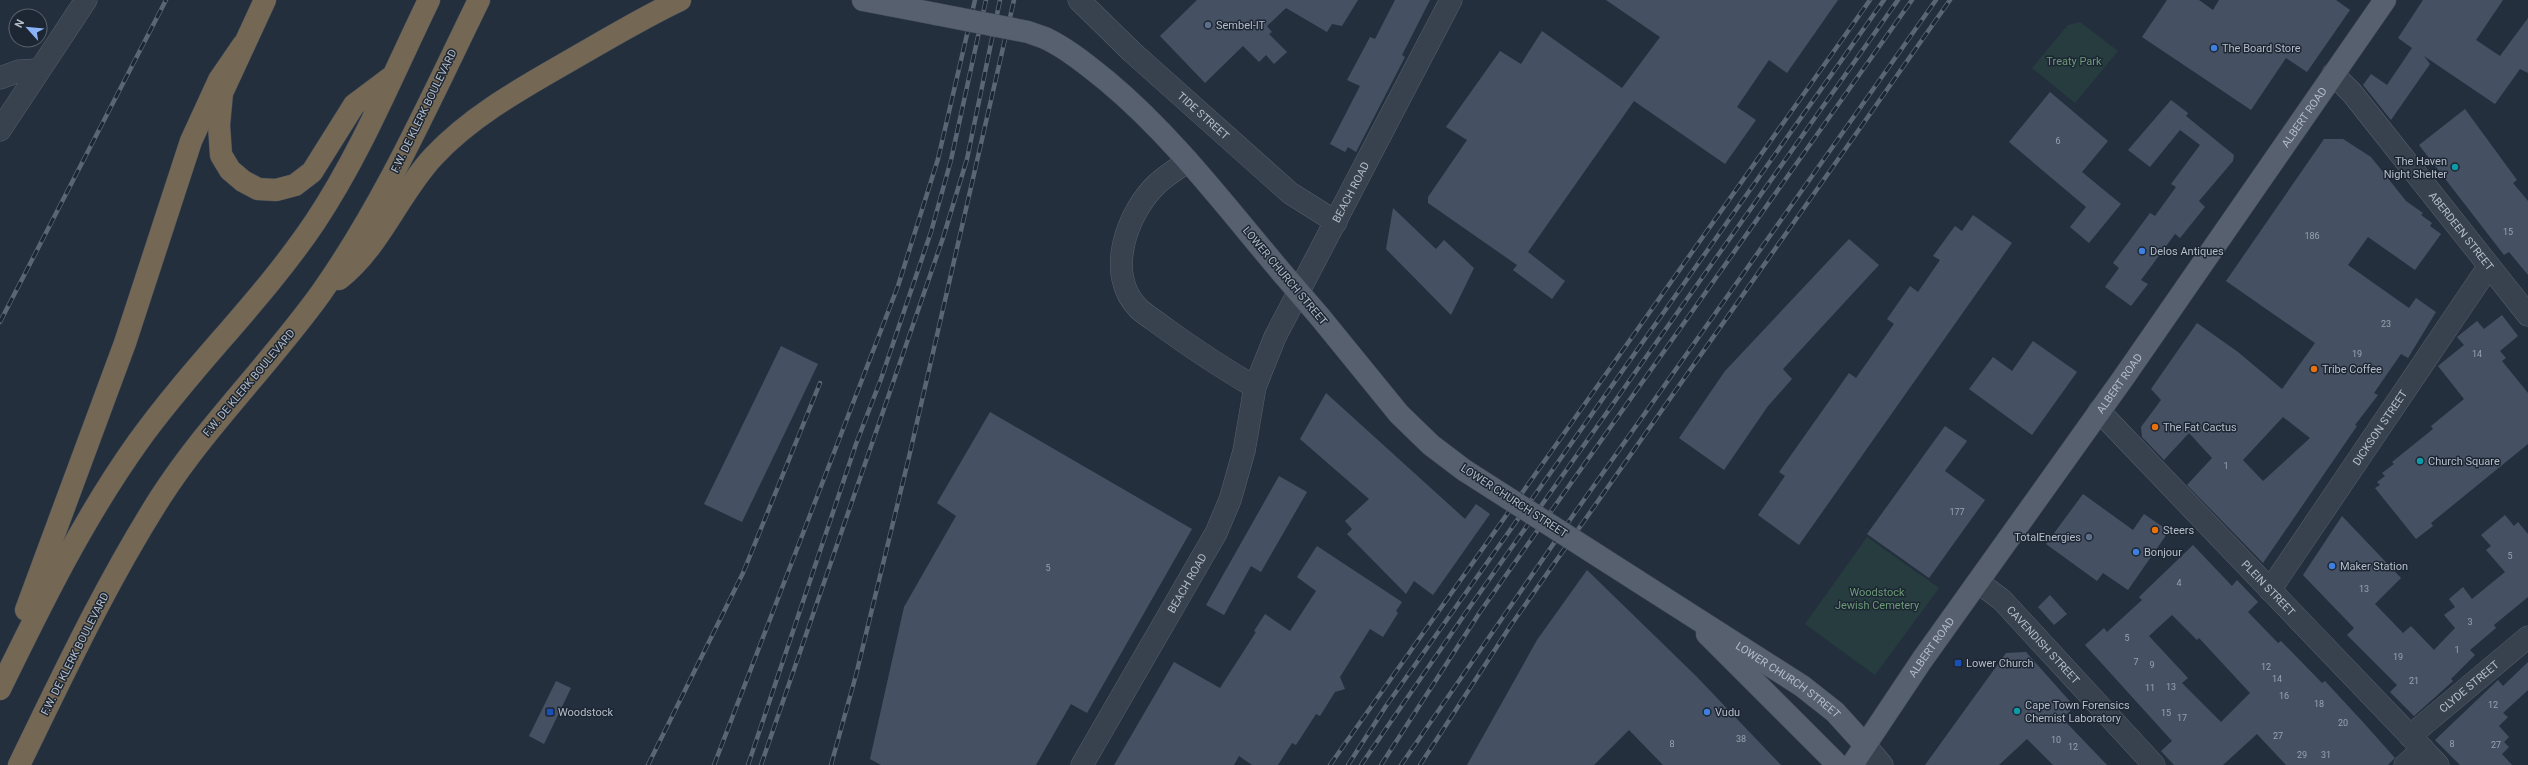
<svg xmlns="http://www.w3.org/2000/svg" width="2528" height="765" font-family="Roboto,sans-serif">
<rect width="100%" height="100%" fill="#242f3e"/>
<g fill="#263c3f">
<path d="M2080,22L2118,51L2075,103L2032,68L2068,25Z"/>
<path d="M1867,537L1939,588L1875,675L1805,624Z"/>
</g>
<g fill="#455162" fill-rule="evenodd">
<path d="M1197,0H1358L1342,26L1332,24L1327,32L1286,8L1267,26L1272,32L1269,34L1287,52L1274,64L1266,55L1259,62L1243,46L1205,83L1160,36Z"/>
<path d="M1395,0H1430L1402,55L1405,57L1356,152L1348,147L1345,152L1330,144L1360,86L1347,80L1370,37L1375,39Z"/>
<path d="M1606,0H1838L1787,73L1769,60L1737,107L1756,120L1725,164L1634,101L1528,252L1565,281L1552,299L1513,270L1517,265L1428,203V197L1467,140L1446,127L1500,51L1521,64L1542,31L1622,88L1660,37Z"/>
<path d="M2167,0H2199L2213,10L2219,0H2336L2350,10L2307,72L2286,58L2251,110L2142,37Z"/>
<path d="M2423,0H2503L2476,40L2500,56L2528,18V73L2520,69L2495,104L2424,56L2430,64L2391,120L2363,85L2371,74L2387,85L2412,48L2398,38Z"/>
<path d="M2050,92L2108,141L2082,172L2121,204L2089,243L2070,227L2086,207L2009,142Z"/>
<path d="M2171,100L2188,113L2186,116L2234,155L2233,161L2199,201L2205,207L2180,238L2175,234L2141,280L2148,284L2131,306L2105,287L2119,268L2113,263L2150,213L2155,216L2176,187L2171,184L2200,145L2180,130L2150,167L2128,150Z"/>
<path d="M2465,109L2517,180L2513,183L2528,201V275L2509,252L2504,255L2419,145Z"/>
<path d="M2324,139H2343L2371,157L2406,201L2423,213L2421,215L2432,223L2430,226L2441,234L2415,270L2368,237L2348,265L2409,308L2416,298L2436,312L2408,358L2401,354L2374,393L2378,395L2355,425L2357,426L2263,563L2187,485L2212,458L2189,433L2164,460L2142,437L2141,427L2161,400L2151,389L2197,323L2238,352L2282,389L2315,343L2226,281ZM2283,417L2310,438L2263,481L2243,460Z"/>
<path d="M1393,208L1436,249L1444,240L1474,268L1451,315L1386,249Z"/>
<path d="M1973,215L2012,243L1799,545L1758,515L1785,476L1779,472L1849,373L1856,378L1894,324L1887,319L1910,286L1918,292L1940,260L1933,256L1955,226L1962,231Z"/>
<path d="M1849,239L1879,265L1783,369L1792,379L1768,406L1724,470L1679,438L1725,371Z"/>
<path d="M2502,315L2518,336L2500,351L2506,358L2502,361L2528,393V444L2431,523L2433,526L2416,539L2375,488L2380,485L2377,482L2385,476L2382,473L2394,464L2392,462L2433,429L2431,426L2464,399L2438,366L2464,345L2457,337L2477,321L2484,329Z"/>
<path d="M2033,341L2077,372L2032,435L1969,389L1993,357L2012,371Z"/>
<path d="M781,346L818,364L742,522L704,504Z"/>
<path d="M1326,393L1465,519L1476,504L1490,514L1433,595L1414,581L1406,594L1347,534L1352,529L1345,521L1369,499L1300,439Z"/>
<path d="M990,412L1192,529L1087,713L1071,704L1036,765H881L870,759L904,607L956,516L937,503Z"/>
<path d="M1945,426L1967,441L1945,471L1985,500L1929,578L1867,534Z"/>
<path d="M1279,476L1307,492L1261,572L1251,566L1224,615L1206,605Z"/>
<path d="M2083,494L2133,530L2144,514L2169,531L2128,590L2103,573L2097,581L2046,544Z"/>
<path d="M2505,515L2514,526L2518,522L2528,534V597L2494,625L2496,628L2470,650L2475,655L2451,679L2453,681L2414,716L2390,692L2397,685L2347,635L2354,628L2303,575L2342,516L2401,578L2375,604L2403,633L2411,626L2434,650L2455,628L2444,615L2455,607L2449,599L2463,587L2472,599L2505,572L2486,550L2491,546L2481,535Z"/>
<path d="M2193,545L2232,586L2237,580L2258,602L2248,612L2278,643L2281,641L2322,683L2325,681L2362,721L2395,758L2388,765H2286L2257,734L2223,765H2174L2161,751L2172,741L2085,645L2104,628L2107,632L2142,600L2139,597ZM2172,615L2197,640L2199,638L2250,693L2221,722L2182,683L2188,678L2149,636Z"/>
<path d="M1317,546L1402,602L1396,611L1398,613L1383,637L1370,629L1340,677L1345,689L1335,692L1320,716L1316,714L1296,745L1292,743L1278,765H1252L1239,756L1234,765H1114L1174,662L1220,688L1256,632L1254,631L1265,614L1290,631L1316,591L1297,577Z"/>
<path d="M1587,570L1696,676L1781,765H1663L1629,730L1594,765H1467L1537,640Z"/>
<path d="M2050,595L2067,614L2054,625L2038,607Z"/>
<path d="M2026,652L2075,707L2062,718L2107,765H2053L2027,739L1999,765H1925L2006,653Z"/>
<path d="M2528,662V690L2503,713L2508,717L2499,726L2509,737L2504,742L2509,747L2502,754L2512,765H2460L2435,740L2498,680L2503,686Z"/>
<path d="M556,681L571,688L544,744L529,736Z"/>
</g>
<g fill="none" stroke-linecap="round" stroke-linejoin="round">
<g stroke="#565f6c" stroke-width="23">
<g id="minor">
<path id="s1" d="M1079,0L1132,52L1290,193L1336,222"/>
<path id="s2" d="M2333,74L2352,93L2528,315"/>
<path d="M0,78L19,71L38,70"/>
<path d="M0,130L86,0"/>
<path d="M1188,161C1178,168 1167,175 1158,183C1127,212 1104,274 1139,309C1147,316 1157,322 1166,329C1195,350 1224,369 1255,387"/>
<path id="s3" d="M2099,411L2438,765"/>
<path id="s4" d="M1978,582L2002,600L2154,765"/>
<path id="s5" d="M2270,590L2489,266"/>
<path id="s6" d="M2410,736L2528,637"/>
<path d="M1865,745L1882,765"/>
<path id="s7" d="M1082,765L1216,533L1230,500L1244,451L1255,387L1275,337L1451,0"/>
<path d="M2405,765L2423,749"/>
</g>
</g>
<g stroke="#414a57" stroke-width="23">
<g id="major">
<path d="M863,0L936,14"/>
<path d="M1045,38C1068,49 1087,65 1107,81C1174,137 1227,208 1283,274"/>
<path d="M1320,317L1399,414L1431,445L1464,470"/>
<path id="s8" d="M1636,580L1802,686L1835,712L1865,745"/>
<path d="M1707,634L1838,765"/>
<path id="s9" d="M1852,765L1922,660L2124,377L2385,0"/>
</g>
</g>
<g stroke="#434c59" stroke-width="23">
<g id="highway">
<path d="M265,0L222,93L219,125L221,155L230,170L243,181L258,189L276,190L295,185L312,172L354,105L390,78"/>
<path d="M339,279C380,247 398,195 433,157C473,114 526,86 576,57C611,37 644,17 680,0"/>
<path d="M26,610L125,343L191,141L219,80L243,45"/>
<path d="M0,689C41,605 83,519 138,442C193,365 262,301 315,222C361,153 393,74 429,0"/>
<path d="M19,765C63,675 106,583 160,498C207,425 270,364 321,293C385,202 430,100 479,0"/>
</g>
</g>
<use href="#minor" stroke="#38414e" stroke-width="22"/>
<use href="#major" stroke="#56606e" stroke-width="22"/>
<use href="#highway" stroke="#746855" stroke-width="22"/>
<g stroke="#5a6575" stroke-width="4.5">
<g id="rail">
<path d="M0,322L166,0"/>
<path d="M648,765L743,573L820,383"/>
<path d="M714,765L898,286L938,159L975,0"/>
<path d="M748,765L856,444L881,379L931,232L951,160L986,0"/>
<path d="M761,765L943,238L967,159L1000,0"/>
<path d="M831,765L856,675L909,457L1014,0"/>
<path d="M1330,765L1870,0"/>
<path d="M1348,765L1386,706L1884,0"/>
<path d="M1361,765L1469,608L1898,0"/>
<path d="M1381,765L1480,612L1912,0"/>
<path d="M1401,765L1574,514L1936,0"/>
<path d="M1420,765L1511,625L1950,0"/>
</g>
</g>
<use href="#rail" stroke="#1d2633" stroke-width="3" stroke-dasharray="9" stroke-linecap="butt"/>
<g stroke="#414a57" stroke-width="23" stroke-linecap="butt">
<g id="major-bridge">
<path d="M936,14L1028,32L1045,38"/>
<path d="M1283,274L1320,317"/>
<path d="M1464,470L1636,580"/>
</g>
</g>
<use href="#major-bridge" stroke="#56606e" stroke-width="22"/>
</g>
<g fill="#5c6f8a" stroke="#1d2633" stroke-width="1.5">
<circle cx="1208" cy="25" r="4"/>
<circle cx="2089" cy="537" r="4"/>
</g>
<g fill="#3f7fe0" stroke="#1d2633" stroke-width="1.5">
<circle cx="2214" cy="48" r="4"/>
<circle cx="2142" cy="251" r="4"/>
<circle cx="2136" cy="552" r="4"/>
<circle cx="2332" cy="566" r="4"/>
<circle cx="1707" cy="712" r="4"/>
</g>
<g fill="#0f9aa8" stroke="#1d2633" stroke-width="1.5">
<circle cx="2455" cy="167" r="4"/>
<circle cx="2420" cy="461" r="4"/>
<circle cx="2017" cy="711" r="4"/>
</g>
<g fill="#e8710a" stroke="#1d2633" stroke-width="1.5">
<circle cx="2314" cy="369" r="4"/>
<circle cx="2155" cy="427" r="4"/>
<circle cx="2155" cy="530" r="4"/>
</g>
<g fill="#1a4fb4" stroke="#1d2633" stroke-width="1.5">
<rect x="1954" y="659" width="8" height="8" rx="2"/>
<rect x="546" y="708" width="8" height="8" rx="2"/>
</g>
<g text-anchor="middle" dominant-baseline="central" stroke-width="3" stroke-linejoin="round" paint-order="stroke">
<g font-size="9" fill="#98a1af">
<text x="2058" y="141">6</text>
<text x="2508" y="232">15</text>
<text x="2312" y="236">186</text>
<text x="2386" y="324">23</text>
<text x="2357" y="354">19</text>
<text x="2477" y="354">14</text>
<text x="2226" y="466">1</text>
<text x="1957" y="512">177</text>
<text x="2510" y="556">5</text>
<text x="1048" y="568">5</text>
<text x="2179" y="583">4</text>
<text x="2364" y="589">13</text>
<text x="2470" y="622">3</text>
<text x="2127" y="638">5</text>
<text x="2457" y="650">1</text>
<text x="2398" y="657">19</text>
<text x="2136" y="662">7</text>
<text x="2152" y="665">9</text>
<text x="2266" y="667">12</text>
<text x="2277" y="679">14</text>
<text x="2414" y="681">21</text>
<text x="2171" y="687">13</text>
<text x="2150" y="688">11</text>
<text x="2284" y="696">16</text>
<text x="2319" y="704">18</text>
<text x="2493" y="705">12</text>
<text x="2166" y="713">15</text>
<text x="2182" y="718">17</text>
<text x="2343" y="723">20</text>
<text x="2278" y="736">27</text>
<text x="1741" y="739">38</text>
<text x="2056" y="740">10</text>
<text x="1672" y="744">8</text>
<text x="2452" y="744">8</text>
<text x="2496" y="745">27</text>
<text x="2073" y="747">12</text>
<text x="2302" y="755">29</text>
<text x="2326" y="755">31</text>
</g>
<g font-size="11" fill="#b4bcc9" stroke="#1d2633" text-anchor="start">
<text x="1216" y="25">Sembel-IT</text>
<text x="2222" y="48">The Board Store</text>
<text x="2447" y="161" text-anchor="end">The Haven<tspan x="2447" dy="13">Night Shelter</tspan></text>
<text x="2150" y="251">Delos Antiques</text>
<text x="2322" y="369">Tribe Coffee</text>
<text x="2163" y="427">The Fat Cactus</text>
<text x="2428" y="461">Church Square</text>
<text x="2163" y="530">Steers</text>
<text x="2081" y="537" text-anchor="end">TotalEnergies</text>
<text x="2144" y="552">Bonjour</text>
<text x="2340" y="566">Maker Station</text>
<text x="1966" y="663">Lower Church</text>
<text x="2025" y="705">Cape Town Forensics<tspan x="2025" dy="13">Chemist Laboratory</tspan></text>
<text x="558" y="712">Woodstock</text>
<text x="1715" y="712">Vudu</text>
</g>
<g font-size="11" fill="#6b9a76" stroke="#1d2633">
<text x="2074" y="61">Treaty Park</text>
<text x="1877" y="592">Woodstock<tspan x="1877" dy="13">Jewish Cemetery</tspan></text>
</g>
<g font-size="11" fill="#b4bcc9" stroke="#1d2633">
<text transform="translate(424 111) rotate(-64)">F.W. DE KLERK BOULEVARD</text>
<text stroke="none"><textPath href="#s1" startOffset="170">TIDE STREET</textPath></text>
<text stroke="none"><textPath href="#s9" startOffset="790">ALBERT ROAD</textPath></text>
<text stroke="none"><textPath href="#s7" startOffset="637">BEACH ROAD</textPath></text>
<text stroke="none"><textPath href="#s2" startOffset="203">ABERDEEN STREET</textPath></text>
<text transform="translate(1285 276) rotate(50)">LOWER CHURCH STREET</text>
<text transform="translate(249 383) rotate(-50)">F.W. DE KLERK BOULEVARD</text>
<text stroke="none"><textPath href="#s9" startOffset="466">ALBERT ROAD</textPath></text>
<text stroke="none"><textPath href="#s5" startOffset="196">DICKSON STREET</textPath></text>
<text transform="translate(1514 501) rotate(33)">LOWER CHURCH STREET</text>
<text stroke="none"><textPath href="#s7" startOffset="210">BEACH ROAD</textPath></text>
<text stroke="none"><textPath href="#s3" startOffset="245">PLEIN STREET</textPath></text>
<text stroke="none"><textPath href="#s4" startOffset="91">CAVENDISH STREET</textPath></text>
<text stroke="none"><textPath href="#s9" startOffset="142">ALBERT ROAD</textPath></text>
<text transform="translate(75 654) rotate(-63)">F.W. DE KLERK BOULEVARD</text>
<text stroke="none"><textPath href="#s8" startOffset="182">LOWER CHURCH STREET</textPath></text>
<text stroke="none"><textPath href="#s6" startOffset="77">CLYDE STREET</textPath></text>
</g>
</g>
<g transform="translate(28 28) rotate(297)"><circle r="19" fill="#1d2633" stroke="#59626f"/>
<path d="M0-3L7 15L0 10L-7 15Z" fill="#8ab4f8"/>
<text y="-6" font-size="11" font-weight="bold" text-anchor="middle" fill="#b4bcc9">N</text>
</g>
</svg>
